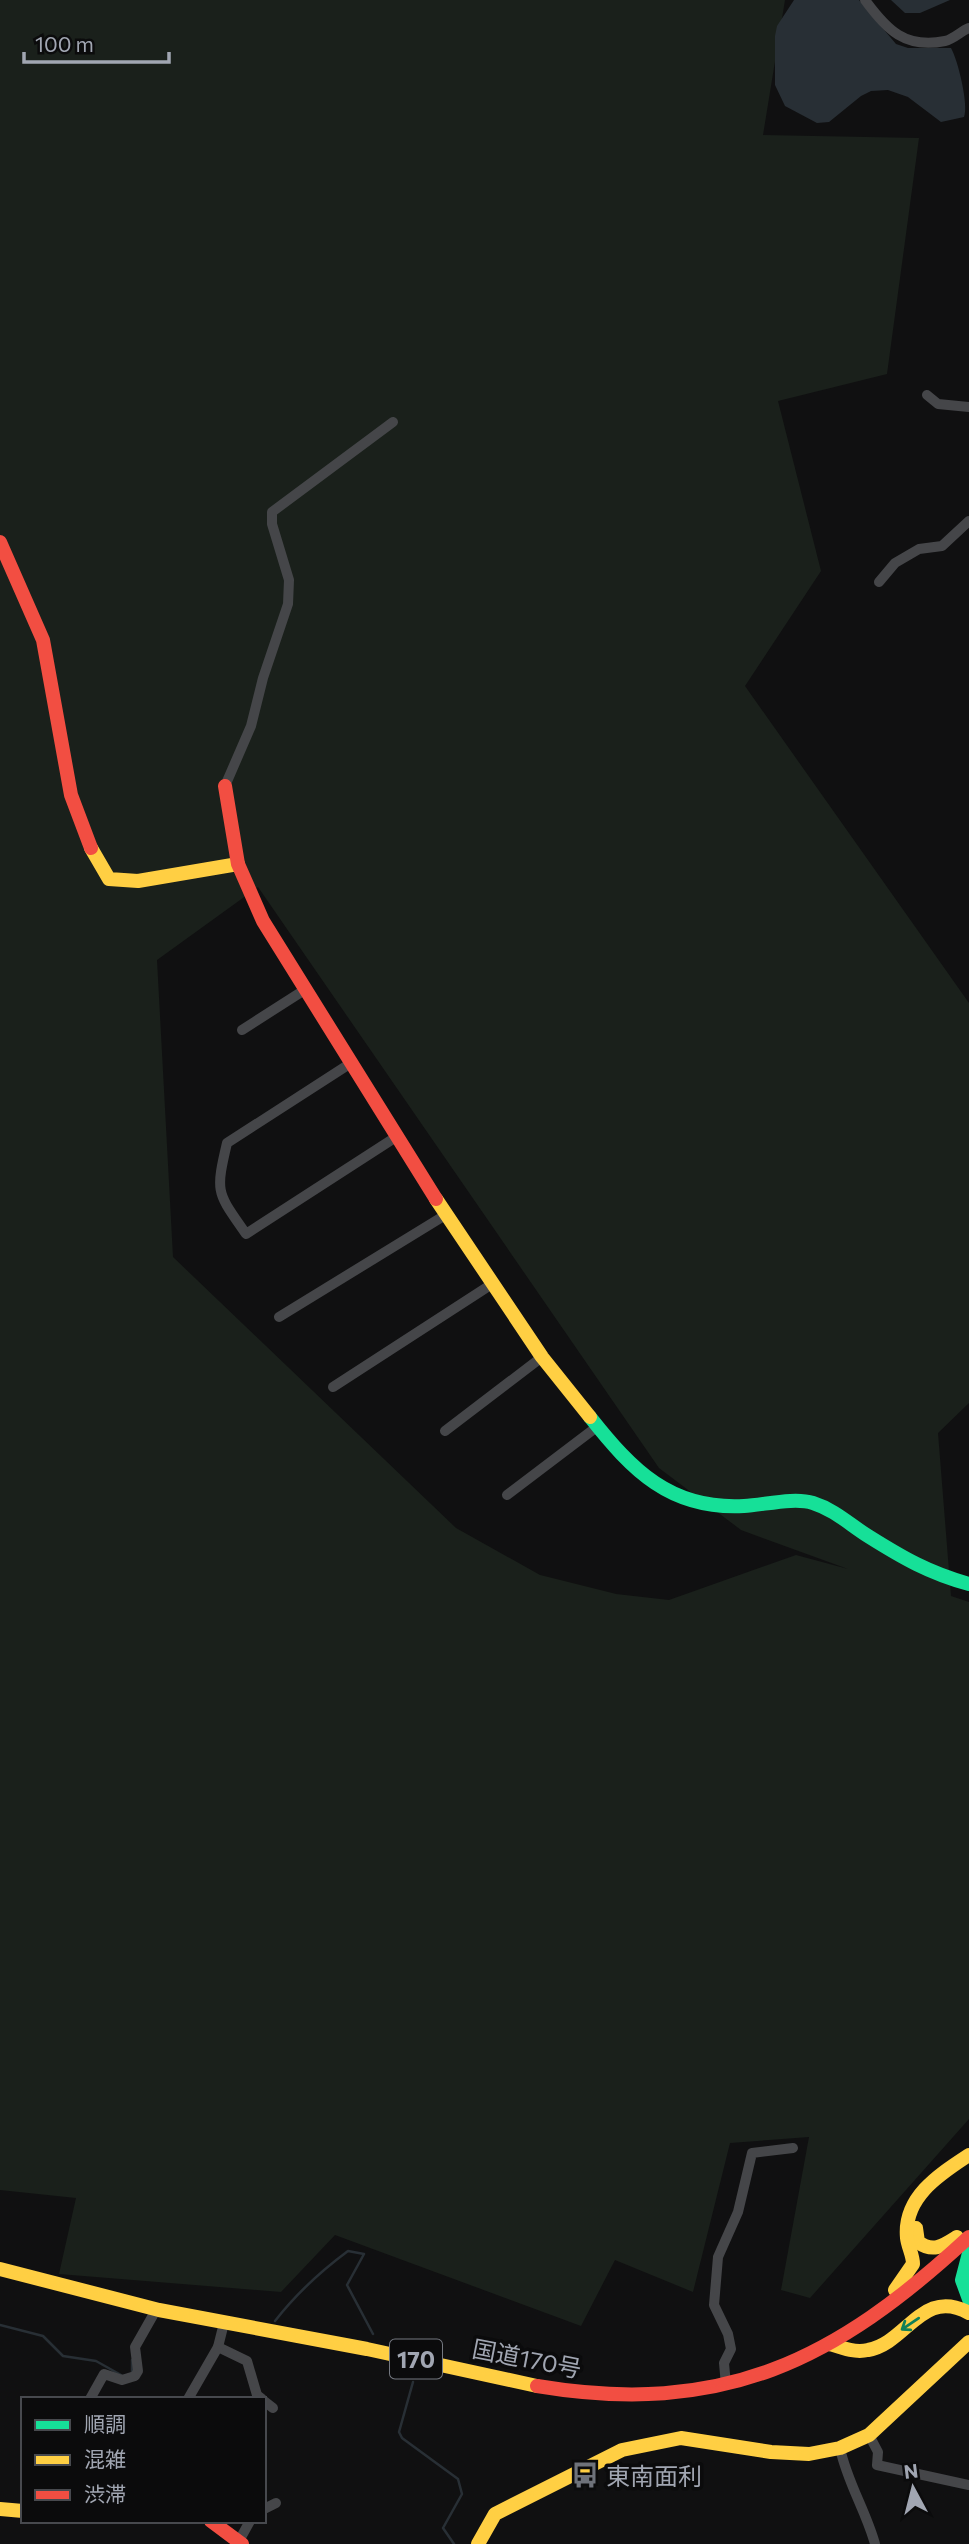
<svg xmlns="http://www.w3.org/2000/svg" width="969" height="2544" font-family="Commissioner,'Noto Sans JP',sans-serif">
<rect width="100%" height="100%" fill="#101011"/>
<path fill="#1a201b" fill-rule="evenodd" d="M0,0H785L763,135L919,138L887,374L778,401L821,571L745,686L969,1003V1403L938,1433L951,1596L969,1602V2119L810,2298L781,2290L809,2137L730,2143L693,2292L615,2260L581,2326L335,2235L281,2292L59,2274L76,2198L0,2190ZM258,887L659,1468L741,1530L848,1569L796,1555L669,1600L616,1594L540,1575L456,1528L173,1257L157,960Z"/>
<g fill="#282f35">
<path d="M794,0H859L896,44L908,48H951C958,60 969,106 964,117L941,122L908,97L888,90L871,91L861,96L829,122L817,123L785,106L775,85V36L777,26Z"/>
<path d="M891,0H950L920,13H905Z"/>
</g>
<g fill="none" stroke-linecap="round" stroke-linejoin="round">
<g stroke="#282f35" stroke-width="2.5">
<path d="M275,2321C296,2294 321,2271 348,2251L364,2254L347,2285L373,2334"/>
<path d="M0,2325L43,2336L63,2356L96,2361L121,2375"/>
<path d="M132,2374V2360"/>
<path d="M413,2382L399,2432L402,2438L458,2479L462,2494L443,2528L454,2544"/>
</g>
<g stroke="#454649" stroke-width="10">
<path d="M865,0C887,30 905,49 945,41C954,39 961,31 969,28"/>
<path d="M927,395L938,404L969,407"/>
<path d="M879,582L895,563L919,549L942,546L969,521"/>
<path d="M225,786L251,726L263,678L288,604L289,580L272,524V512L393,422"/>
<path d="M242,1030L306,989"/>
<path d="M351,1063L227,1143C215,1194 217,1192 246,1234L396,1137"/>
<path d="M279,1317L447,1214"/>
<path d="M333,1387L492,1284"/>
<path d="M445,1431L542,1357"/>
<path d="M507,1495L598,1426"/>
<path d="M218,2347L247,2361L257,2395L262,2399"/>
<path d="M726,2385L724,2363L731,2349L728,2334L714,2305L718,2257L738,2212L752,2153L793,2148"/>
<path d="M90,2399L104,2374L122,2380L135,2376L138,2371L135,2347L156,2310"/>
<path d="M188,2399L218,2347L224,2323"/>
<path d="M264,2401L273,2408"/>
<path d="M869,2435L878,2452L877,2465L969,2485"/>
<path d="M840,2448C847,2482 866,2511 875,2544"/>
<path d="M264,2509L276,2503"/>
<path d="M239,2541L250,2521"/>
</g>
<g stroke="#16e098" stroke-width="14">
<path d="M590,1417C632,1470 670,1510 744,1506C764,1505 794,1497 813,1503C835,1510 849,1524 868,1536C903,1558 929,1573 969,1584"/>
<path d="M969,2253L962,2280L969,2299"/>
</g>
<g stroke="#ffcf43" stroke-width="14">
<path d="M91,848L109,879L138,881L238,864"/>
<path d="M436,1199L542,1357L590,1417"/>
<path d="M916,2228L918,2242C933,2253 943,2246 957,2237"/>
<path d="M0,2269L159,2310L367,2349L537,2386"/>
<path d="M895,2290L913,2264C913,2255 908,2247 907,2238C903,2197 940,2174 969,2155"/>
<path d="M830,2344C842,2348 855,2353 868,2350C907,2343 922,2287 969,2313"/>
<path d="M0,2509L23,2511"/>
<path d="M478,2544L495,2514L622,2450L681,2438L771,2452L809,2454L840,2448L869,2435L969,2342"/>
</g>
<g stroke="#f24e42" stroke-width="14">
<path d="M0,542L43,640L71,795L91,848"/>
<path d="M225,786L238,864L263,921L436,1199"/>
<path d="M537,2386C723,2417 835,2361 969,2237"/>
<path d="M211,2521L242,2544"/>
</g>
</g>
<defs><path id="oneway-shaft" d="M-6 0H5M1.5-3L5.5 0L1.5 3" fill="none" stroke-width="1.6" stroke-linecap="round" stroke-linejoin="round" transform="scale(1.75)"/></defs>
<use stroke="#118059" href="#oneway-shaft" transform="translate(910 2324) rotate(146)"/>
<defs>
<g id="bus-bare" transform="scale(2.1)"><path d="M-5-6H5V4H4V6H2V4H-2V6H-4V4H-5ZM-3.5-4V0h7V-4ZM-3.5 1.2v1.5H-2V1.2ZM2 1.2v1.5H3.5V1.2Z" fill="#6e727a" stroke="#0b0b0c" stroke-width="2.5" paint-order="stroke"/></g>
</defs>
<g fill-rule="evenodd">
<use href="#bus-bare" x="585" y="2475"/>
</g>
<g text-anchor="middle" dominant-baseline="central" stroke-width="7" stroke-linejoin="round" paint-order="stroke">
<rect fill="#0b0b0c" stroke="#747880" stroke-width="2" x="390" y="2339.5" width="52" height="39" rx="5"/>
<g font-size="23" font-weight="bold" fill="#a1a6b2">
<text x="416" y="2359">170</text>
</g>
<g font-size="24" fill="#a1a6b2" stroke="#0b0b0c">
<text transform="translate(527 2358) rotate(11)">国道170号</text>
</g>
<g font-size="24" fill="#a1a6b2" stroke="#0b0b0c" text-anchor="start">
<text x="606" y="2475">東南面利</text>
</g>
</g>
<rect x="21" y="2397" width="245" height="126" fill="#0b0b0c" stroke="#47494e" stroke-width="2"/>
<rect x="35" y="2420" width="35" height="10" fill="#16e098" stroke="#47494e" stroke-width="2"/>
<text x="84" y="2432" font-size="21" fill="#a1a6b2">順調</text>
<rect x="35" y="2455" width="35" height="10" fill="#ffcf43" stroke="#47494e" stroke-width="2"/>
<text x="84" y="2467" font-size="21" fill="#a1a6b2">混雑</text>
<rect x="35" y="2490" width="35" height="10" fill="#f24e42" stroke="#47494e" stroke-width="2"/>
<text x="84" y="2502" font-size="21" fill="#a1a6b2">渋滞</text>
<g transform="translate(913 2488) rotate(353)" stroke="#0b0b0c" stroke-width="5" paint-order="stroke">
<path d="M0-5L12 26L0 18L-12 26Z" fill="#a1a6b2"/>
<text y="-10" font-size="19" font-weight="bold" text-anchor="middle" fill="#a1a6b2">N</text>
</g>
<path d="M24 52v10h145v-10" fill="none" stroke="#a1a6b2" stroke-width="3.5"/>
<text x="35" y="52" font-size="21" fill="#a1a6b2" stroke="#0b0b0c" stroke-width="5" paint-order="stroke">100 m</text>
</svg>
